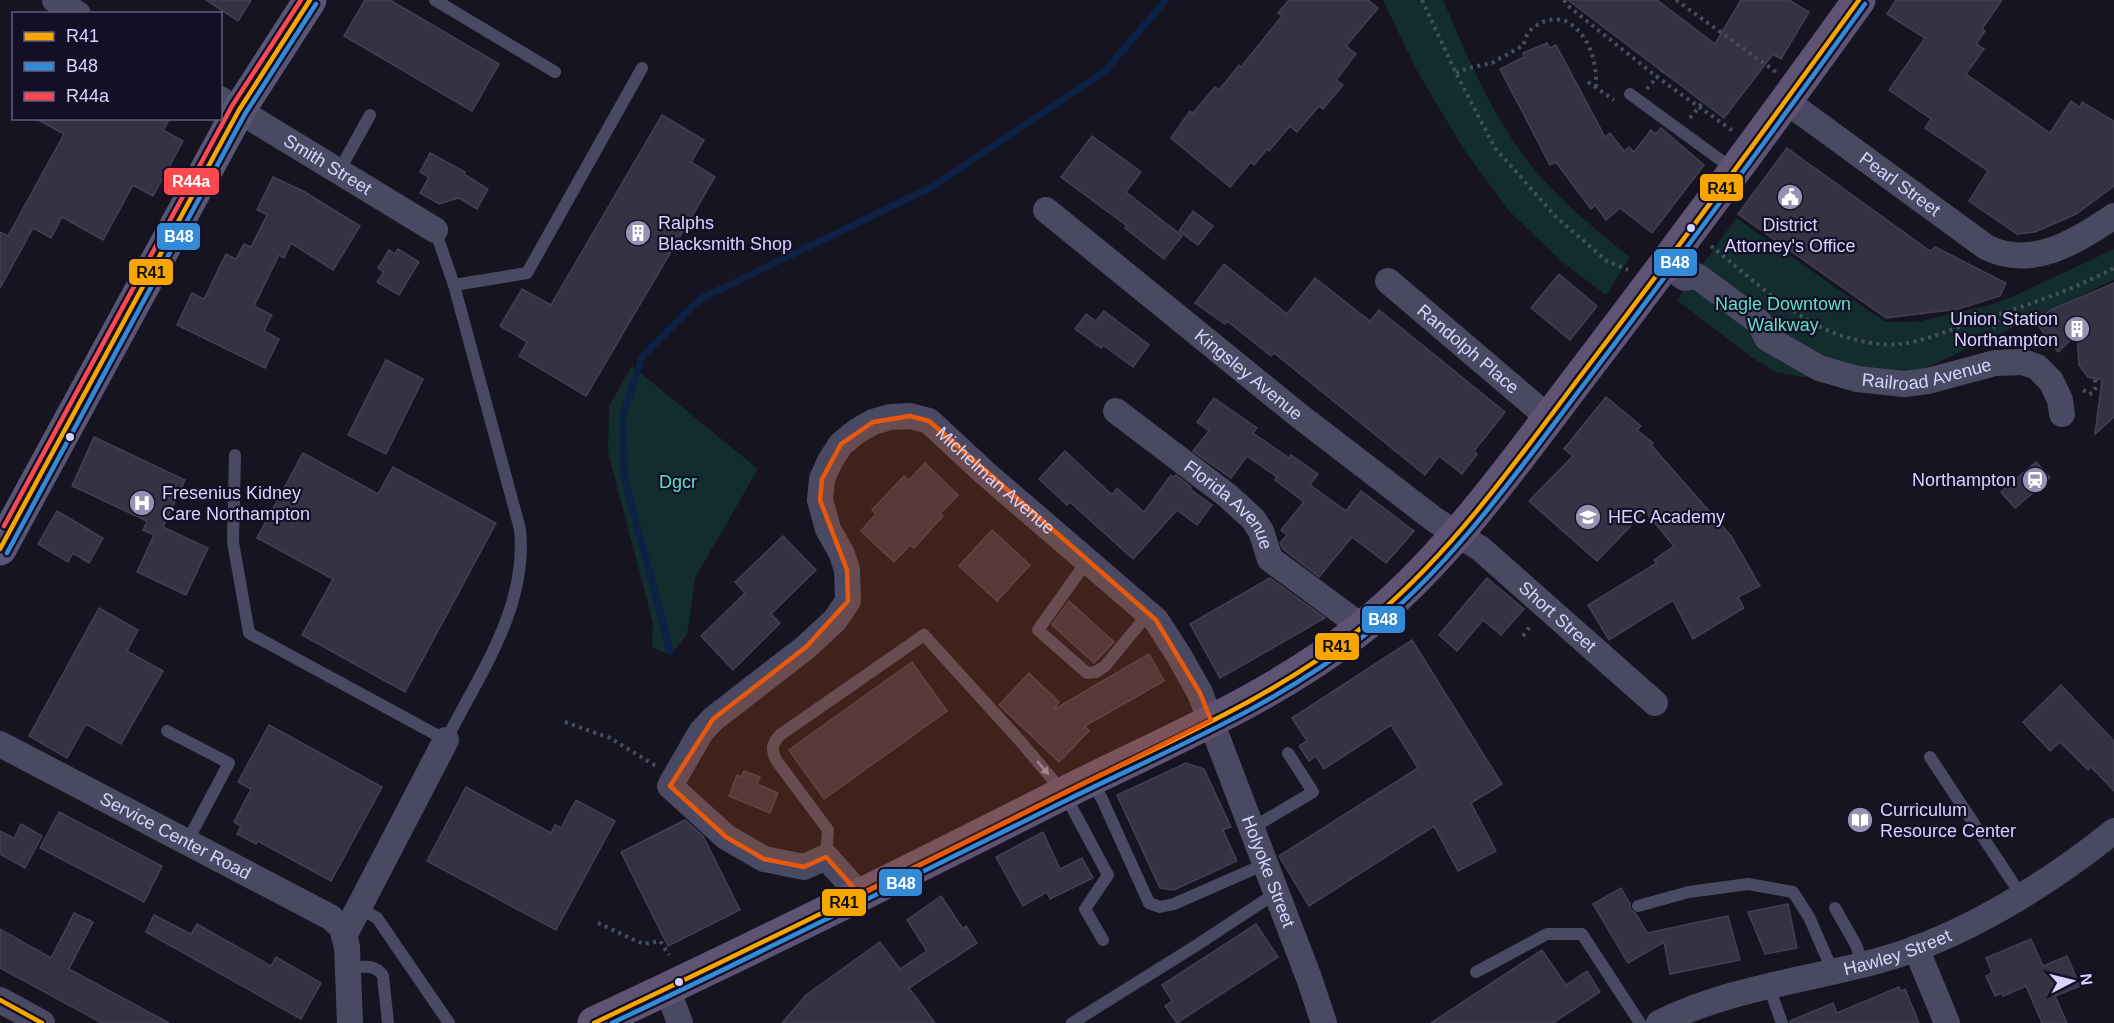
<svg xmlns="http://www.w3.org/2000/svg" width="2114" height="1023" font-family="Helvetica,sans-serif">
<rect width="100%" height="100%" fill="#161421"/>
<g fill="#132c2d">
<path d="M1383,0H1443C1472,68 1501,137 1553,190C1577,215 1604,236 1630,257L1606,295L1561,261L1509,211L1463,148L1417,71Z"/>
<path d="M1736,218L1885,322H1917L1990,305L2016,295L2114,249V280L1924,369L1871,376L1803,377L1776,372L1751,357L1677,300Z"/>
<path d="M632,366L758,469L695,578L687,635L675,649L668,653L659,651L652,646L653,623L608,452L609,406Z"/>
</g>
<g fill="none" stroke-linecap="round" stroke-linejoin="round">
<path stroke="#0d2144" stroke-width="7" d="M670,651L624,476L623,415L642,357L700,299L932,187L1105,71L1166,0"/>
</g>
<g fill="#343243" stroke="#433f54" stroke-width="1.5">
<path d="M206,0H251L238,21Z"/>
<path d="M365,0H390L499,64L472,111L344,36Z"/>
<path d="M1289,0H1368L1378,8L1346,46L1356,54L1336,80L1343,85L1323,109L1319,106L1297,132L1290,126L1269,151L1267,149L1254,165L1251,162L1230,187L1171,138L1190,111L1193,113L1215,87L1219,90L1239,65L1241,67L1282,16L1278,13Z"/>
<path d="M1568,0H1657L1715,44L1741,0H1789L1809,12L1781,59L1773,54L1724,118Z"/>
<path d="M1896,0H2002L1982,29L1985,31L1976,44L1984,49L1966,74L2050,133L2071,101L2080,107L2082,102L2114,121V186L2076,214L2035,232L2017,234L1969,201L1988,171L1925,128L1931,119L1889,90L1925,38L1887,14Z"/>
<path d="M1547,43L1550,48L1556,45L1605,137L1610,133L1624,151L1629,147L1634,152L1651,130L1656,134L1661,128L1704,165L1652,233L1620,208L1606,220L1595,205L1591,209L1556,162L1550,165L1500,69L1524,57L1523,53Z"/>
<path d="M662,115L704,140L691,162L715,177L586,396L519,356L527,342L500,326L522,289L551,305Z"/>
<path d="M35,118H170L163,130L183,141L153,196L133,185L103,240L62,217L51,238L33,228L0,288V232L8,236L64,134Z"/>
<path d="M1092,136L1141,172L1126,192L1182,236L1164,259L1125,228L1127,226L1061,177Z"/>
<path d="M1787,148L1930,251L1935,247L2006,283L2000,296L1958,309L1886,318L1738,214Z"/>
<path d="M430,153L465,172L464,174L488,189L477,209L459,198L439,204L420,193L429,177L420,172Z"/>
<path d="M273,177L303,191L360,226L333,270L291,243L284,258L279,255L254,306L272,315L264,331L279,339L265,368L177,325L192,293L204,299L226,254L236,259L244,244L251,247L267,215L257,210Z"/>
<path d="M1193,211L1213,226L1198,245L1179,231Z"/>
<path d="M398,249L419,262L399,295L377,282L384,272L378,268L389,250L395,254Z"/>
<path d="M1224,264L1287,314L1315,278L1370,321L1379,310L1505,412L1474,451L1477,454L1462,474L1439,456L1425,475L1274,353L1271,356L1227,321L1225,324L1195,303Z"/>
<path d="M1559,274L1597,306L1570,340L1531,308Z"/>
<path d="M2114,283V417L2095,434L2102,380L2088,377L2079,365L2077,334L2058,352L2034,320L2053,309Z"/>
<path d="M1104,311L1149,345L1133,367L1103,345L1101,348L1075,329L1086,314L1096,321Z"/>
<path d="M386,360L423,379L386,454L348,435Z"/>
<path d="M1606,397L1641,426L1637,430L1653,443L1651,445L1731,536L1760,586L1738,597L1744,608L1693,639L1673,600L1609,640L1588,605L1657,563L1654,560L1674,546L1645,511L1597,561L1529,501L1573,456L1564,449Z"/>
<path d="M1214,398L1257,428L1253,433L1289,458L1291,455L1318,474L1310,485L1346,511L1361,491L1414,531L1386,563L1352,537L1319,577L1283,549L1280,543L1287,535L1281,530L1304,502L1275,480L1277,477L1247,456L1231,478L1193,451L1209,431L1197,422Z"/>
<path d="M94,437L185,480L163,527L208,548L186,595L137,572L154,535L143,530L147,521L72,486Z"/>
<path d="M1065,451L1112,495L1117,488L1144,512L1171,475L1174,477L1176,475L1191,487L1190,489L1212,505L1197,525L1177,510L1133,559L1070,502L1067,505L1039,479Z"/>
<path d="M303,453L378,494L393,467L496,523L405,692L302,635L333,579L257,538Z"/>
<path d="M2036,462L2050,478L2015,508L2001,492Z"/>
<path d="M925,463L958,495L940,514L943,516L914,548L910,545L894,562L861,531L876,514L872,510L904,476L909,480Z"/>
<path d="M57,511L103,538L89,563L73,553L68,562L38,544Z"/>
<path d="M992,530L1030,565L997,601L959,566Z"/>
<path d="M783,536L816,570L771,614L780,623L733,670L701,636L745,593L735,582Z"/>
<path d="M1270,578L1325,618L1220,678L1190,624Z"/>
<path d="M1487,578L1524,609L1501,635L1483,620L1457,651L1439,635Z"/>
<path d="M1069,601L1114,642L1094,663L1052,625Z"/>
<path d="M99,608L138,630L127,651L163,671L121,744L86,724L67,758L29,736Z"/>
<path d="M1412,640L1502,784L1471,803L1496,851L1458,871L1434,826L1309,906L1279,856L1418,768L1391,725L1324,769L1316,756L1309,761L1299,746L1307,741L1292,718Z"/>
<path d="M1149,654L1164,681L1085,726L1089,731L1059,762L999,705L1029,673L1059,702L1053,710Z"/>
<path d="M912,662L947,711L824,799L789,750Z"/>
<path d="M2061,685L2114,741V791L2091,767L2088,770L2060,742L2050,751L2023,722Z"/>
<path d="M269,725L382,787L331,881L258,841L256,844L237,834L241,826L234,822L251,789L238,782Z"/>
<path d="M1186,763L1204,769L1231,827L1223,830L1237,861L1174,890L1160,888L1117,795Z"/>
<path d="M744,771L760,777L757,784L778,793L770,813L729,796L737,775L741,777Z"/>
<path d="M466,787L551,833L555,825L561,828L576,800L615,821L556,930L427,861Z"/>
<path d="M59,812L162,866L144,902L40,848Z"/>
<path d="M685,820L703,836L740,910L668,946L621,852Z"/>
<path d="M21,824L42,836L25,868L0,854V831L14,838Z"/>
<path d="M1043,832L1060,869L1082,858L1093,878L1050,899L1047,892L1023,906L996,857Z"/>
<path d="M1621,888L1630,904V909L1636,914L1647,933L1728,916L1740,960L1670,974L1664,942L1628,963L1593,904Z"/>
<path d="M941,896L963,929L966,926L977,943L909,988L935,1023H782L806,995L880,942L900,969L927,951L907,920Z"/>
<path d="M1788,904L1797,948L1765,954L1748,912Z"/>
<path d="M74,913L93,922L69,969L169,1023H102L0,968V929L51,958Z"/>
<path d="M154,915L191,934L197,924L271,966L276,957L321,983L301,1019L146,932Z"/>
<path d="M1256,924L1278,957L1177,1023L1165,1006L1172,1001L1162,985Z"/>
<path d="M2031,939L2043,966L2067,956L2080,986L2055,996L2067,1023H2042L2026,986L2003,996L2002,993L1995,996L1986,976L1992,973L1986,958Z"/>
<path d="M1542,950L1566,985L1587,971L1600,992L1553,1023H1431Z"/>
<path d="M1899,987L1901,991L1905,989L1919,1023H1790V1021L1833,1003L1837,1013Z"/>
</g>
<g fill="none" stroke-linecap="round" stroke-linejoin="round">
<g stroke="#44505f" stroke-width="4" stroke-dasharray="3 4.5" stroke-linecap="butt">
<path d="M1422,0L1456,73L1495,148L1556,217L1607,261L1628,270"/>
<path d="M1564,0L1568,6L1657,77L1733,131"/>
<path d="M1676,0L1776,72"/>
<path d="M1456,73L1468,68L1492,63L1524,45C1525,25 1554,12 1571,24C1591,39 1597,64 1596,88"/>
<path d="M1588,82L1614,100"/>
<path d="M1647,89L1662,71"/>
<path d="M1690,118L1703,102"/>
<path d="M1711,246C1750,277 1797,323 1846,337C1863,342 1882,346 1900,344C1922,342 1944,332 1965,325C2016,309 2067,293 2114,268"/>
<path d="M1987,342L1997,321L2005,313"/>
<path d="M2083,390L2089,394L2093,393L2096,387L2095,379"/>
<path d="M1523,636L1531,625"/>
<path d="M565,722L610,738L656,766"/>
<path d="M598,923L643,944L660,941L669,955"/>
</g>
<g stroke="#4a4962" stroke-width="12">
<path d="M435,0L555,72"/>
<path d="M1630,94L1733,169"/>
<path d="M339,171L370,115"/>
<path d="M454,285L527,273L642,68"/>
<path d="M235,455L233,542L249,633L446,740C480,673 528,607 520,529L454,285L435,230"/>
<path d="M1087,561L1038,630L1087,673L1096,672L1105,666L1148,614"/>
<path d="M167,731L229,763L187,842"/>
<path d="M1930,757L2021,895"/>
<path d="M1091,781L1102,799L1149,903L1160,907L1174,904L1265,864"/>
<path d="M1252,828L1313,792L1288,753"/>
<path d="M826,857L828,830L776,760C771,749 772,744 780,735L924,635L1021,742L1064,793L1108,875L1085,909L1103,940"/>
<path d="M1638,906L1689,892L1748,884L1793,892L1809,917L1833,972"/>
<path d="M359,908L377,918L449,1023"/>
<path d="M1835,908L1856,945L1863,964"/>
<path d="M349,968C362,967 375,963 383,976L388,1023"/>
<path d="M1476,972L1547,934H1582L1640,1023"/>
<path d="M1769,987L1782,1023"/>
<path d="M1072,1023L1197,945L1276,893"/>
</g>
<g stroke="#4a4962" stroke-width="26">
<path d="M55,0L78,14"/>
<path id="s1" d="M220,99L435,230"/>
<path id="s2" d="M1786,101L1986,247C2031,270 2076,242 2114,216"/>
<path id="s3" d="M1046,210L1297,414L1435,520L1481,549L1655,703"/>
<path id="s4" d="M1665,264L1685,278L1697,276L1759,322L1767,338L1819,368L1857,379L1904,384L1928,381L1995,363L2023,362L2037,367L2051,381L2060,400L2062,414"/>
<path id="s5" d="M1388,281L1549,418"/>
<path id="s6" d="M1116,411L1228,496L1253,519L1261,531L1270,559L1362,627"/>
<path id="s7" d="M0,744L330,917L342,927L347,947L350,1023"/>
<path id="s8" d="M860,895L826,857L804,867L764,859L726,837L670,786L701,732L713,719L806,647L835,620L848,601L847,570L842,554L828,529L820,500L822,479L830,461L841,444L857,431L873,422L890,417L910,416L929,421L985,473L1156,620L1178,654L1200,693L1309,978L1324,1023"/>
<path d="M344,936L446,740"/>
<path d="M1916,948L1947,1023"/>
<path d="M667,988L680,1023"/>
<path d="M0,1000L42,1023"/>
<path id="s9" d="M1659,1023C1726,989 1804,981 1877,961C1960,939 2047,885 2114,831"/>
</g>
<path stroke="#575674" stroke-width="33" d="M0,549L239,110L310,0"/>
<path stroke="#5e5373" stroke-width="33" d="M594,1023C751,950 906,873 1060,795C1161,744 1270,700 1360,629C1448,559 1517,459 1585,370C1678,248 1769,125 1859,0"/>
<g stroke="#130f26" stroke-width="9">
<g id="bus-1">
<path d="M0,549L239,110L310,0"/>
<path d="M0,1000L42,1023"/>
<path d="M594,1023C751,949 906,872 1060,795C1162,744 1271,700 1360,629C1450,557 1516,461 1585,370C1678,248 1769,124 1859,0"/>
</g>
</g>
<g stroke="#130f26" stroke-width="9">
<g id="bus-2">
<path d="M7,553L245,114L316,4"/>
<path d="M612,1023C765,951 916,875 1067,800C1168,750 1276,706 1365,635C1454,564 1520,468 1588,379C1682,255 1774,130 1865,4"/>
</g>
</g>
<g stroke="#130f26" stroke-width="9">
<path id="bus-3" d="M4,526L232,106L301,0"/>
</g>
<use href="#bus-1" stroke="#f7a600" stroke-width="4.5"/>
<use href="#bus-2" stroke="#338bd7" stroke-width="4.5"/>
<use href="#bus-3" stroke="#fc4950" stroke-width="4.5"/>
</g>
<defs><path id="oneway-solid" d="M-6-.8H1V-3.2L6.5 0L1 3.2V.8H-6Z" transform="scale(1.5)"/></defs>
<use fill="#928eb0" href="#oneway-solid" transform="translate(1043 768) rotate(50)"/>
<path fill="#e8590c" fill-opacity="0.2" stroke="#e8590c" stroke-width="4.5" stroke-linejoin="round" d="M910,416L929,421L1156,620L1200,693L1211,720L860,895L826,857L804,867L764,859L726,837L670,786L713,719L806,647L848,601L847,570L820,500L822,479L841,444L873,422Z"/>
<defs>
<g id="civic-disc" transform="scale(1.35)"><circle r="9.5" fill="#9591b1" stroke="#130f26"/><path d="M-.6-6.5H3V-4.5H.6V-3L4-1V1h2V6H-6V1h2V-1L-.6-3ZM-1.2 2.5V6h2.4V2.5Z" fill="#fff"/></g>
<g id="building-disc" transform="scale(1.35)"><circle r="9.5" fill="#9591b1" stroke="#130f26"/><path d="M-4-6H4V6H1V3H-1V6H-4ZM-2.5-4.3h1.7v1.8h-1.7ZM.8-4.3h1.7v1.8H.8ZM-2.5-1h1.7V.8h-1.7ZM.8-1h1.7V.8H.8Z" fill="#fff"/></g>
<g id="station-disc" transform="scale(1.35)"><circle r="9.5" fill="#9591b1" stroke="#130f26"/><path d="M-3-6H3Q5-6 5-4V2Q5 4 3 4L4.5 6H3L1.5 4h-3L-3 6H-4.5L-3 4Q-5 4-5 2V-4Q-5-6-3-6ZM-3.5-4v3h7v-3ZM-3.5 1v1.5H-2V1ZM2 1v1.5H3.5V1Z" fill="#fff"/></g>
<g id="hospital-disc" transform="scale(1.35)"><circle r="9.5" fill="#9591b1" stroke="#130f26"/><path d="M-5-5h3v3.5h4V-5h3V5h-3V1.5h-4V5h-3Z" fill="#fff"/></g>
<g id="school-disc" transform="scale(1.35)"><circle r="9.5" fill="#9591b1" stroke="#130f26"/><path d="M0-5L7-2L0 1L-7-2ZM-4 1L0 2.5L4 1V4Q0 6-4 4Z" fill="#fff"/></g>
<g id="library-disc" transform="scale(1.35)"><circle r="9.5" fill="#9591b1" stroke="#130f26"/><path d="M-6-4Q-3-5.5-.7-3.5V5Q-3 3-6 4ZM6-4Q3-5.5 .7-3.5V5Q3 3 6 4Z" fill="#fff"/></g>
</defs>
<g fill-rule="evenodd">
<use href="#civic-disc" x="1790" y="197"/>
<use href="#building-disc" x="638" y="233"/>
<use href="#building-disc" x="2077" y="329"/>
<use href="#station-disc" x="2035" y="480"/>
<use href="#hospital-disc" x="142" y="503"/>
<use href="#school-disc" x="1588" y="517"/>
<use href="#library-disc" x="1860" y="820"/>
</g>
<g fill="#d9d4ff" stroke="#130f26" stroke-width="2">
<circle cx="1691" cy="228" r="5"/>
<circle cx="70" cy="437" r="5"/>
<circle cx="679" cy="982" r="5"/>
</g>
<g text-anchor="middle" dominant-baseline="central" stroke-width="4.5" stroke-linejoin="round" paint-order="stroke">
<g font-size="18" fill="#d9d4ff" stroke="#130f26">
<text stroke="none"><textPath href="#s1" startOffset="126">Smith Street</textPath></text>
<text stroke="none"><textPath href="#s2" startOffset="141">Pearl Street</textPath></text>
<text stroke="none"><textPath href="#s5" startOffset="105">Randolph Place</textPath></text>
<text stroke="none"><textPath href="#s4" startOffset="302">Railroad Avenue</textPath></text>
<text stroke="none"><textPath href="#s3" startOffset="261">Kingsley Avenue</textPath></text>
<text stroke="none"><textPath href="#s8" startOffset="849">Michelman Avenue</textPath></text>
<text stroke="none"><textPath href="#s6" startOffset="148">Florida Avenue</textPath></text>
<text stroke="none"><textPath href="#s3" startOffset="654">Short Street</textPath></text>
<text stroke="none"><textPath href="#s7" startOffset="198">Service Center Road</textPath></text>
<text stroke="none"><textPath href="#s8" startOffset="1338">Holyoke Street</textPath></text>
<text stroke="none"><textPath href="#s9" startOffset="249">Hawley Street</textPath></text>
</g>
<g font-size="18" fill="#d9d4ff" stroke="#130f26" text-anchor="start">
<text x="658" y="223">Ralphs<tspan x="658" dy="21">Blacksmith Shop</tspan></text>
<text x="1790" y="225" text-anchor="middle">District<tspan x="1790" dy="21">Attorney's Office</tspan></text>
<text x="2058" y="319" text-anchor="end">Union Station<tspan x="2058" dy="21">Northampton</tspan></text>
<text x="2016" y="480" text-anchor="end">Northampton</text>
<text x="162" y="493">Fresenius Kidney<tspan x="162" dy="21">Care Northampton</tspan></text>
<text x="1608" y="517">HEC Academy</text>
<text x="1880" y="810">Curriculum<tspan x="1880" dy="21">Resource Center</tspan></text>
</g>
<g font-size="18" fill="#5fe0c0" stroke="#130f26">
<text x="1783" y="304">Nagle Downtown<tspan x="1783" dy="21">Walkway</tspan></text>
<text x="678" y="482">Dgcr</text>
</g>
</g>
<g stroke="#130f26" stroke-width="2">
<rect x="163" y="167" width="57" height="29" rx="6" fill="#fc4950"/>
<rect x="1699" y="173" width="45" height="29" rx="6" fill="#f7a600"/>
<rect x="156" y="222" width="45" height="29" rx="6" fill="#338bd7"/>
<rect x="1653" y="248" width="45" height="29" rx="6" fill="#338bd7"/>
<rect x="128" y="258" width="46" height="28" rx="6" fill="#f7a600"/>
<rect x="1361" y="605" width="45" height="29" rx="6" fill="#338bd7"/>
<rect x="1314" y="632" width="46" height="29" rx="6" fill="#f7a600"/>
<rect x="878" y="868" width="45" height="29" rx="6" fill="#338bd7"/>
<rect x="821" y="888" width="46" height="29" rx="6" fill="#f7a600"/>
</g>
<g font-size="16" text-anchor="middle" font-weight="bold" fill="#fff">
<text x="191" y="187">R44a</text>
<text x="179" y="242">B48</text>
<text x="1675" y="268">B48</text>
<text x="1383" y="625">B48</text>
<text x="901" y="889">B48</text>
</g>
<g font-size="16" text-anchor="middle" font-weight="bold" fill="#111">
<text x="1722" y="194">R41</text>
<text x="151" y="278">R41</text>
<text x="1337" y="652">R41</text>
<text x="844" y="908">R41</text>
</g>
<rect x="12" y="12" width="210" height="108" fill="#130f26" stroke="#625e7d" stroke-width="1.5"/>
<rect x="24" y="32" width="30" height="9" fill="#f7a600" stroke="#625e7d" stroke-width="1.5"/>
<text x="66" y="42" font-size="18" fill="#d9d4ff">R41</text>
<rect x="24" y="62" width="30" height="9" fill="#338bd7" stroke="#625e7d" stroke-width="1.5"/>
<text x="66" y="72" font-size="18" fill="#d9d4ff">B48</text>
<rect x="24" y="92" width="30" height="9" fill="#fc4950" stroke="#625e7d" stroke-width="1.5"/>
<text x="66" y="102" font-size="18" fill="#d9d4ff">R44a</text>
<g transform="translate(2072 981) rotate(83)" stroke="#130f26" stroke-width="4.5" paint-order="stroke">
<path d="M0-4.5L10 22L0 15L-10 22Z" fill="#d9d4ff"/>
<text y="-9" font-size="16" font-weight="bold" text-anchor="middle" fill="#d9d4ff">N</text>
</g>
</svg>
